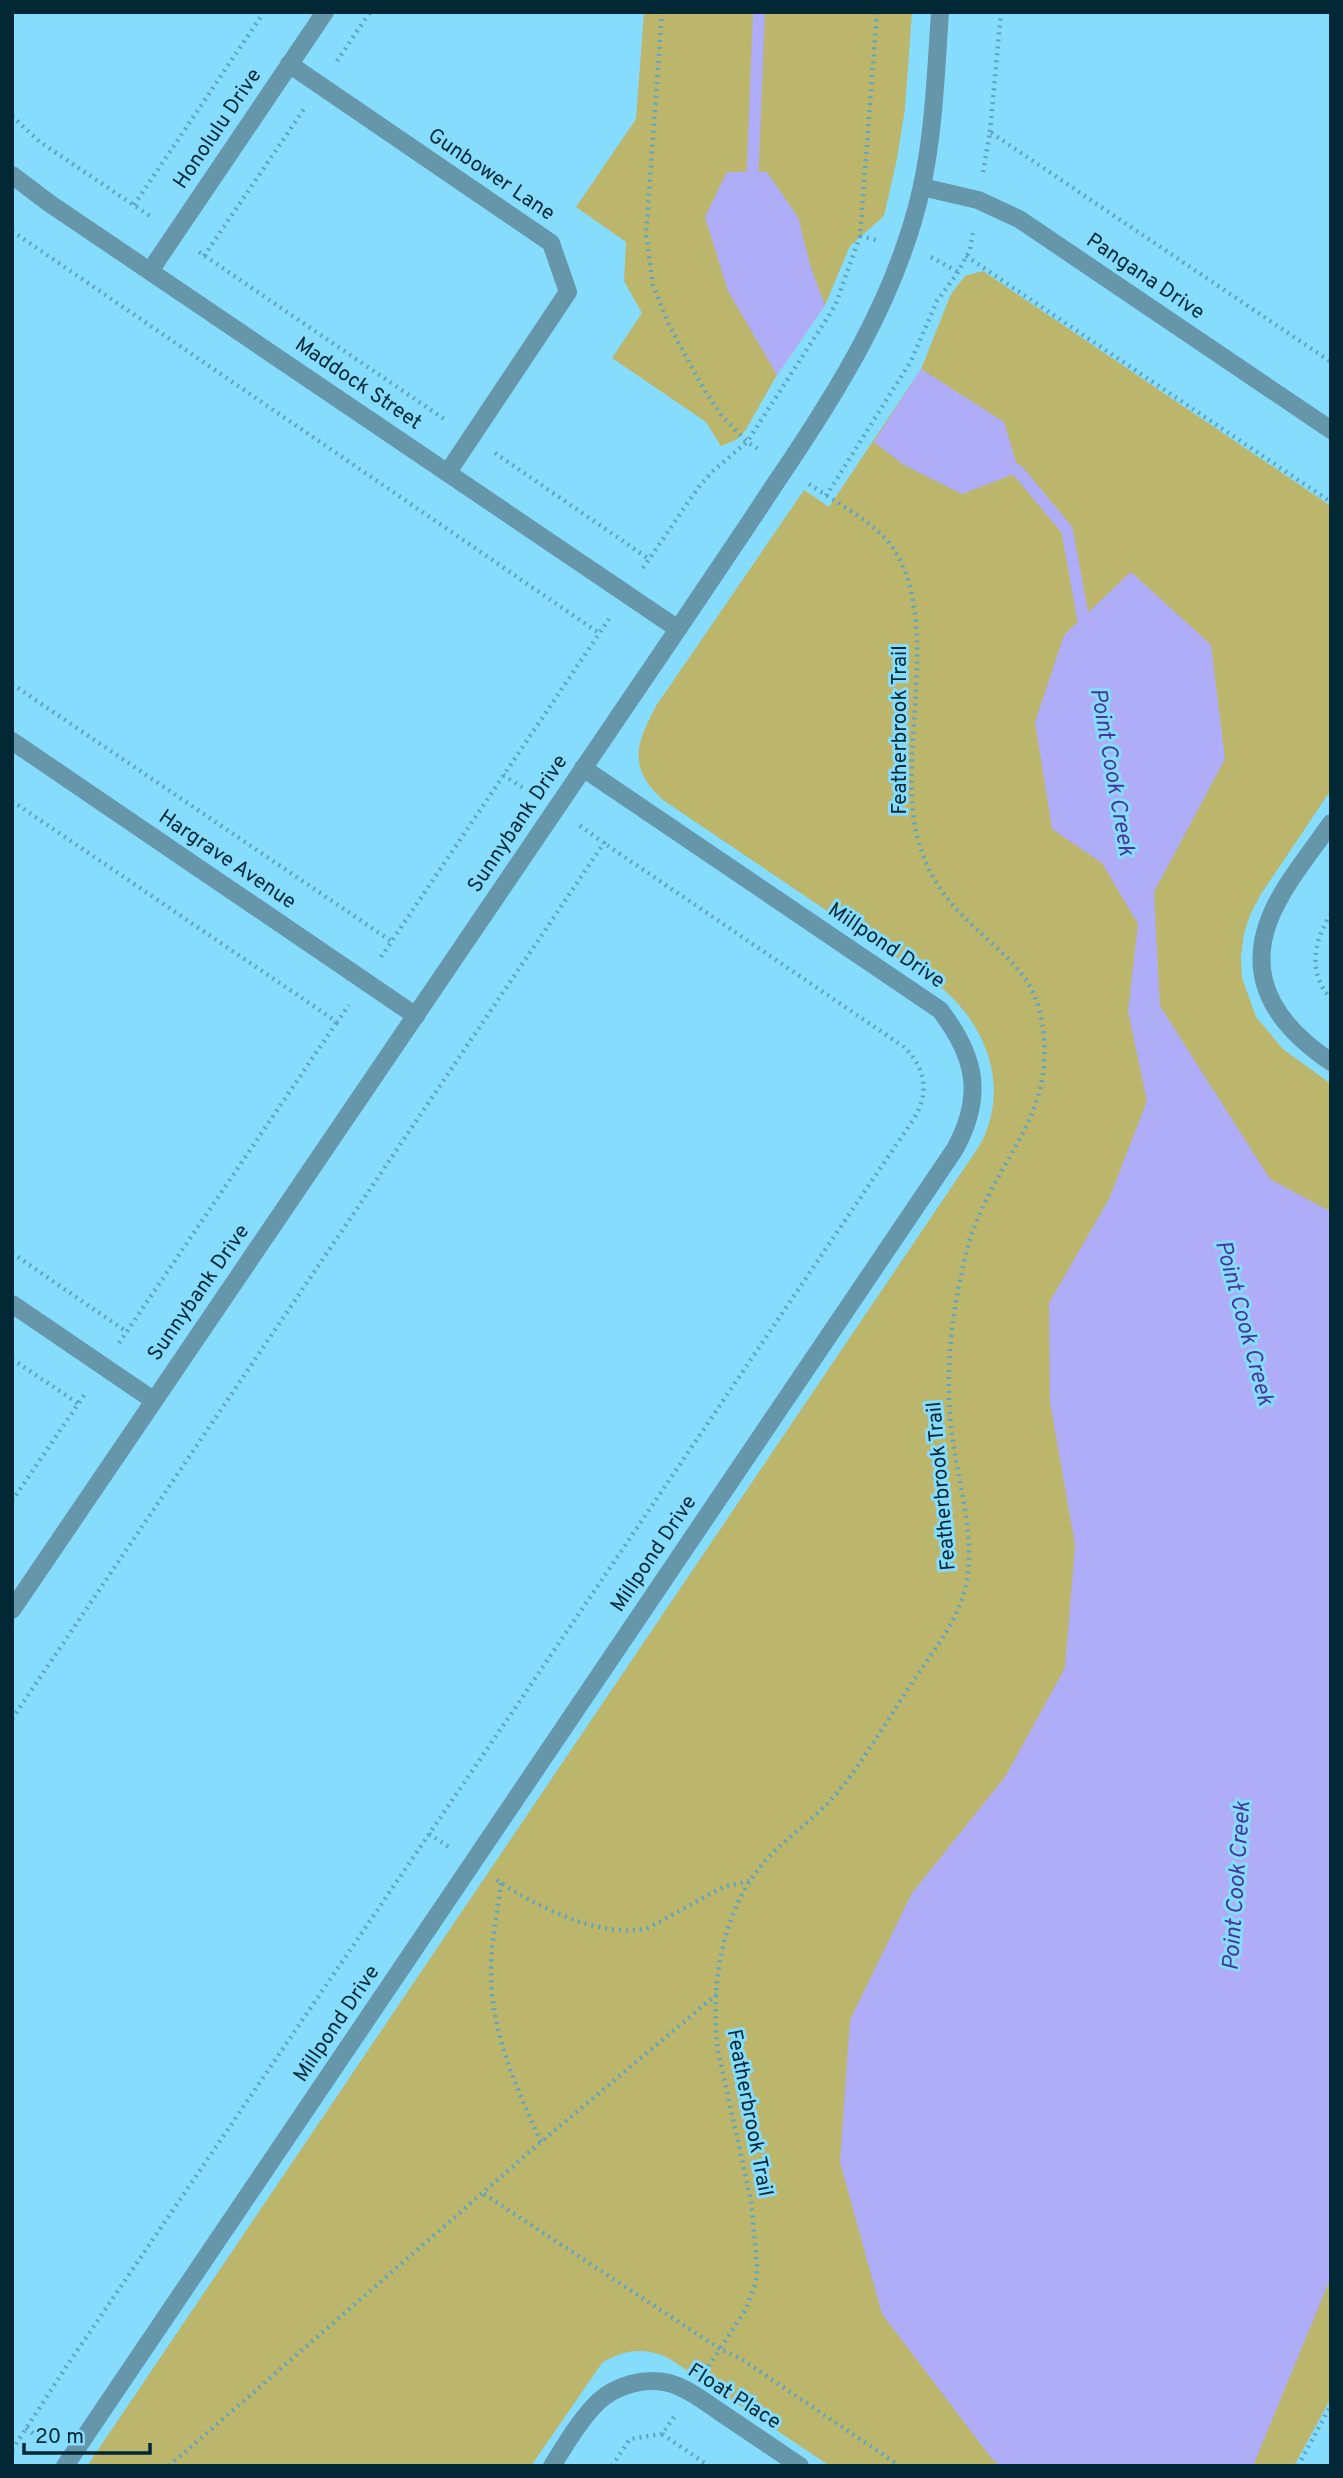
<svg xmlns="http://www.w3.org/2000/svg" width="1343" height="2478" font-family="Overpass,sans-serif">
<rect width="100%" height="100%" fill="#86dcfd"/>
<g fill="#bcb66d">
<path d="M644,12H912L905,109L897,159L884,216L850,246L825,305L777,375L745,431L736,440L721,446L706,422L612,358L642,313L624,281L626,242L576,207L636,119Z"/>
<path d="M983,271L1331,506V790L1261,894L1250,915L1244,934L1241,957L1242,978L1256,1017L1283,1049L1331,1084V2398L1294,2466H830L673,2361C649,2347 626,2348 602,2363L531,2466H87L961,1173C968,1162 976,1152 982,1141C1009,1086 987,1028 944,990L663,800C628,768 635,745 656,706L804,490L829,507L921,369L951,294L965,276Z"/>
</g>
<g fill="#afadf8">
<path d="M727,172H767L798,217L810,265L825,305L777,375L728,291L705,217Z"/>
<path d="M921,369L1004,422L1019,472L962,494L904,465L874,442Z"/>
<path d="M1131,572L1211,645L1225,759L1154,892L1160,1006L1270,1179L1331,1212V2277L1253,2466H1002L992,2459L882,2314L840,2162L850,2020L912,1893L1005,1777L1065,1668L1075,1545L1050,1402L1049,1303L1109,1199L1147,1101L1128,1011L1138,924L1102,863L1052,829L1035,722L1064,635Z"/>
</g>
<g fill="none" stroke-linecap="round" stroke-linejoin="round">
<g stroke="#afadf8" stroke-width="12">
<path d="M752,187L759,12"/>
<path d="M1007,464L1019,472L1067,530L1086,634"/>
</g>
<g stroke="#5da4bf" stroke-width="4.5" stroke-dasharray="2 5" stroke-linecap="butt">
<path d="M662,12L646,235L653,285L669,325L706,393L722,416L747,442L762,451"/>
<path d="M337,61L370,12"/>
<path d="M12,116L40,142L150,216"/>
<path d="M990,132L1001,12"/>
<path d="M983,172L990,132L1331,362"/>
<path d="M134,205L264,12"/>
<path d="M12,231L599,633"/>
<path d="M860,236L876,240"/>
<path d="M199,252L447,421"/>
<path d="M204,256L304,109"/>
<path d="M966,256L1331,502"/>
<path d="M931,257L958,272"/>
<path d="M495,453L649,559"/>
<path d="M809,484C835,502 875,522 893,548C941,621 900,743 915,827C922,863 939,893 965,918C994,948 1031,970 1040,1013C1061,1107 1005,1147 975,1226C967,1245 963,1266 959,1286C950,1331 946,1380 951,1426C956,1478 979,1542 964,1593C955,1624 934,1650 916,1677C890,1715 866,1758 837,1793C816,1818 788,1836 766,1860C721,1910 710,1987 718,2051L751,2201L757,2265L756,2282L746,2309L720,2349L741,2359L900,2466"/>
<path d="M826,496L911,361L937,301L958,272L970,250L973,232"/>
<path d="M643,568L700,485L713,471L747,442L835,306L860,236L877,12"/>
<path d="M12,684L391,941"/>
<path d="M503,775L531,793"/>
<path d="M12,801L337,1022L349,1005"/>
<path d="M1331,914C1314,940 1307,974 1331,998"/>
<path d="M381,957L609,619"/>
<path d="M12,1253L127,1332"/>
<path d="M119,1343L337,1022"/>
<path d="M12,1359L79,1404"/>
<path d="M12,1501L87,1391"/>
<path d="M12,1719L604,843L579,825"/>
<path d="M429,1834L449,1847"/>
<path d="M497,1880C533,1905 602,1940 648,1928L723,1887L749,1881"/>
<path d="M501,1883C497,1913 491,1943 491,1973C491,2033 517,2089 541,2142"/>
<path d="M484,2194L720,2349L706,2370"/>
<path d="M674,2417L662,2434L709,2466"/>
<path d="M26,2428L45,2442"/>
<path d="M12,2450L66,2367L513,1711L913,1120C930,1094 926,1068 904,1047L604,843"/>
<path d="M169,2466L541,2142L717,1994"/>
<path d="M612,2466L630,2439L662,2434"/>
<path d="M1298,2466L1331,2405"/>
</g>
<g stroke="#6596a9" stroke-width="18">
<path d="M289,64L551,243L568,292L448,472"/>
<path d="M12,175L49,203L678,629"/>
<path d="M922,187L978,200L1019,219L1331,430"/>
<path d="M150,271L325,12"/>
<path d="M12,741L416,1016"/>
<path d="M1331,823C1310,854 1281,887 1268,923C1246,985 1282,1029 1331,1062"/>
<path d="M12,1304L153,1400"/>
<path d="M12,1610L678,629C710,581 743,533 775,484C837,393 898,296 922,186C934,130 936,70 940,12"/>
<path d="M65,2466L955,1149C984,1096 976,1057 940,1010L583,768"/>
<path d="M552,2466C566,2444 580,2419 599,2401C617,2385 645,2377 669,2383C687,2388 704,2401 720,2412C747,2430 773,2448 800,2466"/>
</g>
</g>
<g text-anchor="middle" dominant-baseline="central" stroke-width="6" stroke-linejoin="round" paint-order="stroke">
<g font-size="21" fill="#012834" stroke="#86dcfd">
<text transform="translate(218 129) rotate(-56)">Honolulu Drive</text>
<text transform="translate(491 175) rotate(34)">Gunbower Lane</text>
<text transform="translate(1145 277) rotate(34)">Pangana Drive</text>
<text transform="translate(358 384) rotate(34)">Maddock Street</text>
<text transform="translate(900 730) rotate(-90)">Featherbrook Trail</text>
<text transform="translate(518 824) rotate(-56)">Sunnybank Drive</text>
<text transform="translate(227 860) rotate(34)">Hargrave Avenue</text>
<text transform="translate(886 946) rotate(34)">Millpond Drive</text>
<text transform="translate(199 1293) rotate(-55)">Sunnybank Drive</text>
<text transform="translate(942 1486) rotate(-95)">Featherbrook Trail</text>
<text transform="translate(654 1554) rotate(-56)">Millpond Drive</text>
<text transform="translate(337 2024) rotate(-56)">Millpond Drive</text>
<text transform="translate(749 2113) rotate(79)">Featherbrook Trail</text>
<text transform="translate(734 2397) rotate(32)">Float Place</text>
</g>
<g font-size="23" font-style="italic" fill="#48369f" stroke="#86dcfd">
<text transform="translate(1111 772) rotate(80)">Point Cook Creek</text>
<text transform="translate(1243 1323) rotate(75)">Point Cook Creek</text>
<text transform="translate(1238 1886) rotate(-86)">Point Cook Creek</text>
</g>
</g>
<rect width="1343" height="2478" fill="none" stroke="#012834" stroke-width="28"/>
<path d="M24 2443v10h126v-10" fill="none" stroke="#012834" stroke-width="3.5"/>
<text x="35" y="2443" font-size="21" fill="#012834" stroke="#86dcfd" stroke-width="5" paint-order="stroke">20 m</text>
</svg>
